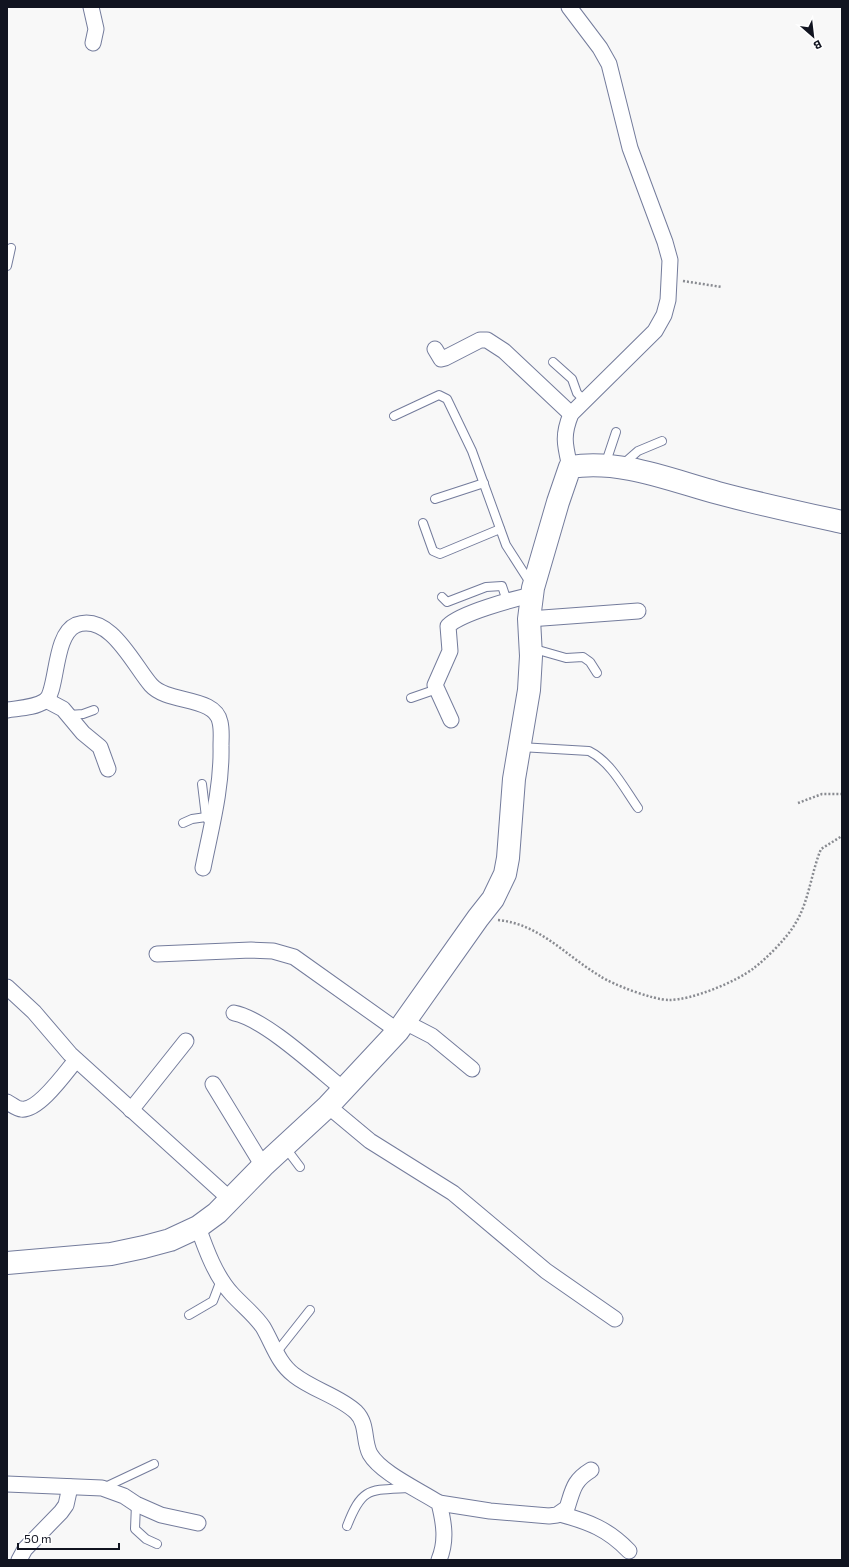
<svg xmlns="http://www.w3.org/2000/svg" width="849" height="1567" font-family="Commissioner,sans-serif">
<rect width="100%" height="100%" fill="#f8f8f8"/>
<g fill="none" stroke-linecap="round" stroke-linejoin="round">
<g stroke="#747c9c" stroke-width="10">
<g id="lane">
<path d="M7,266L11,248"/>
<path d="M553,362L572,379L577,393L585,401"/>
<path d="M394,416L439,395L447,399L472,451L506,545L531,584"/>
<path d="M605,465L616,432"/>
<path d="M622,465L638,451L662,441"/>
<path d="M435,499L484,483"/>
<path d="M423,523L433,551L440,554L500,529"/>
<path d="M442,597L447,602L486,587L502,586L507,601"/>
<path d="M531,648L566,658L583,657L590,662L597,673"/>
<path d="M411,698L437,689"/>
<path d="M69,715L83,714L94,710"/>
<path d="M520,747L589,751C611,762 624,788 638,808"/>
<path d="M202,784L206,817L211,825"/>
<path d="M183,823L192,819L206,817"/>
<path d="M285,1147L300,1167"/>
<path d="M189,1315L213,1301L221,1280"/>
<path d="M276,1353L310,1310"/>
<path d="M103,1488L154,1464"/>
<path d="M136,1504L135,1529L146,1539L157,1544"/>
<path d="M347,1526C362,1487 369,1490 408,1488"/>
</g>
</g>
<g stroke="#747c9c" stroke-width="17">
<g id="street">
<path d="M91,7L96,29L93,43"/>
<path d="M569,7L600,48L609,64L630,148L665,242L670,260L668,300L664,315L655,331L571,414C562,436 565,445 570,467"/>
<path d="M435,349L441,359L445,358L480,340H487L504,351L571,414"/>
<path d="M529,619L638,611"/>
<path d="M46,700L63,709L83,733L100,747L108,769"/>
<path d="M7,710C20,708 34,708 45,701C58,692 53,635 76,625C110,612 134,666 151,685C168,704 215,696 220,722C222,730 221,738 221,746C222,788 211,828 203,868"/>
<path d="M451,720L435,685L450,651L448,626C461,613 513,599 532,595"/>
<path d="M157,954L251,950L273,951L294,957L398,1031"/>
<path d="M7,987L34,1012L70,1054L231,1200"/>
<path d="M234,1013C265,1019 317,1068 343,1089"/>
<path d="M405,1022L432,1036L472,1069"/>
<path d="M213,1084L263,1166"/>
<path d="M7,1102C11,1104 17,1109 21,1109C38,1112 66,1072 76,1060"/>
<path d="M328,1106L370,1141L453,1193L546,1271L615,1319"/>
<path d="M131,1110L186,1041"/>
<path d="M198,1227C206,1250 216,1277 232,1294C243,1306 254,1314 263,1327C273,1344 278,1363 294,1375C313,1390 339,1396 356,1412C368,1424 363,1441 370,1454C381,1473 419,1490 439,1503C444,1523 447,1541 439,1560"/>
<path d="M7,1484L102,1488L124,1496L136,1504L161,1515L198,1523"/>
<path d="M439,1503L490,1511L549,1516L557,1515L567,1508C573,1490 573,1481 591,1470"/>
<path d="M560,1514C589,1522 608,1529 629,1551"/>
<path d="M19,1560L25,1549L61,1512L66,1505L70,1487"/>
</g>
</g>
<g stroke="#747c9c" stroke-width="24">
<path id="secondary" d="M7,1263L111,1254L144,1247L170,1240L198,1227L217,1213L263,1166L328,1106L398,1031L478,918L493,899L505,874L508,858L514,779L529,690L531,656L529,619L533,588L558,502L570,467C621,459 670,480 718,493C759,504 801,513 842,522"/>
</g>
<g stroke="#898b91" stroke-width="2.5" stroke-dasharray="2 2" stroke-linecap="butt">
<path d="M683,281L722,287"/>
<path d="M798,803L822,794H842"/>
<path d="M498,920C540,924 566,956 600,976C613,985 654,1000 669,1000C692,1000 736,982 754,968C767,958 787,938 795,924C809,902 811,873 821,849L842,836"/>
</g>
<use href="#lane" stroke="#fff" stroke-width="8"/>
<use href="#street" stroke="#fff" stroke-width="15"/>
<use href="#secondary" stroke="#fff" stroke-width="22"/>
</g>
<rect width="849" height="1567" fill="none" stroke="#111420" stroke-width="16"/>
<g transform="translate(813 36) rotate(152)" stroke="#ffffff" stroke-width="3" paint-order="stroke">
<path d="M0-3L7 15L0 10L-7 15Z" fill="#111420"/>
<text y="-6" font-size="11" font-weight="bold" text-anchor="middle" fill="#111420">B</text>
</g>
<path d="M18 1543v6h101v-6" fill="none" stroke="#111420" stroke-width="2"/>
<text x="24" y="1543" font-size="12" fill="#111420" stroke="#ffffff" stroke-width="3" paint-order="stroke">50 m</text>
</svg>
